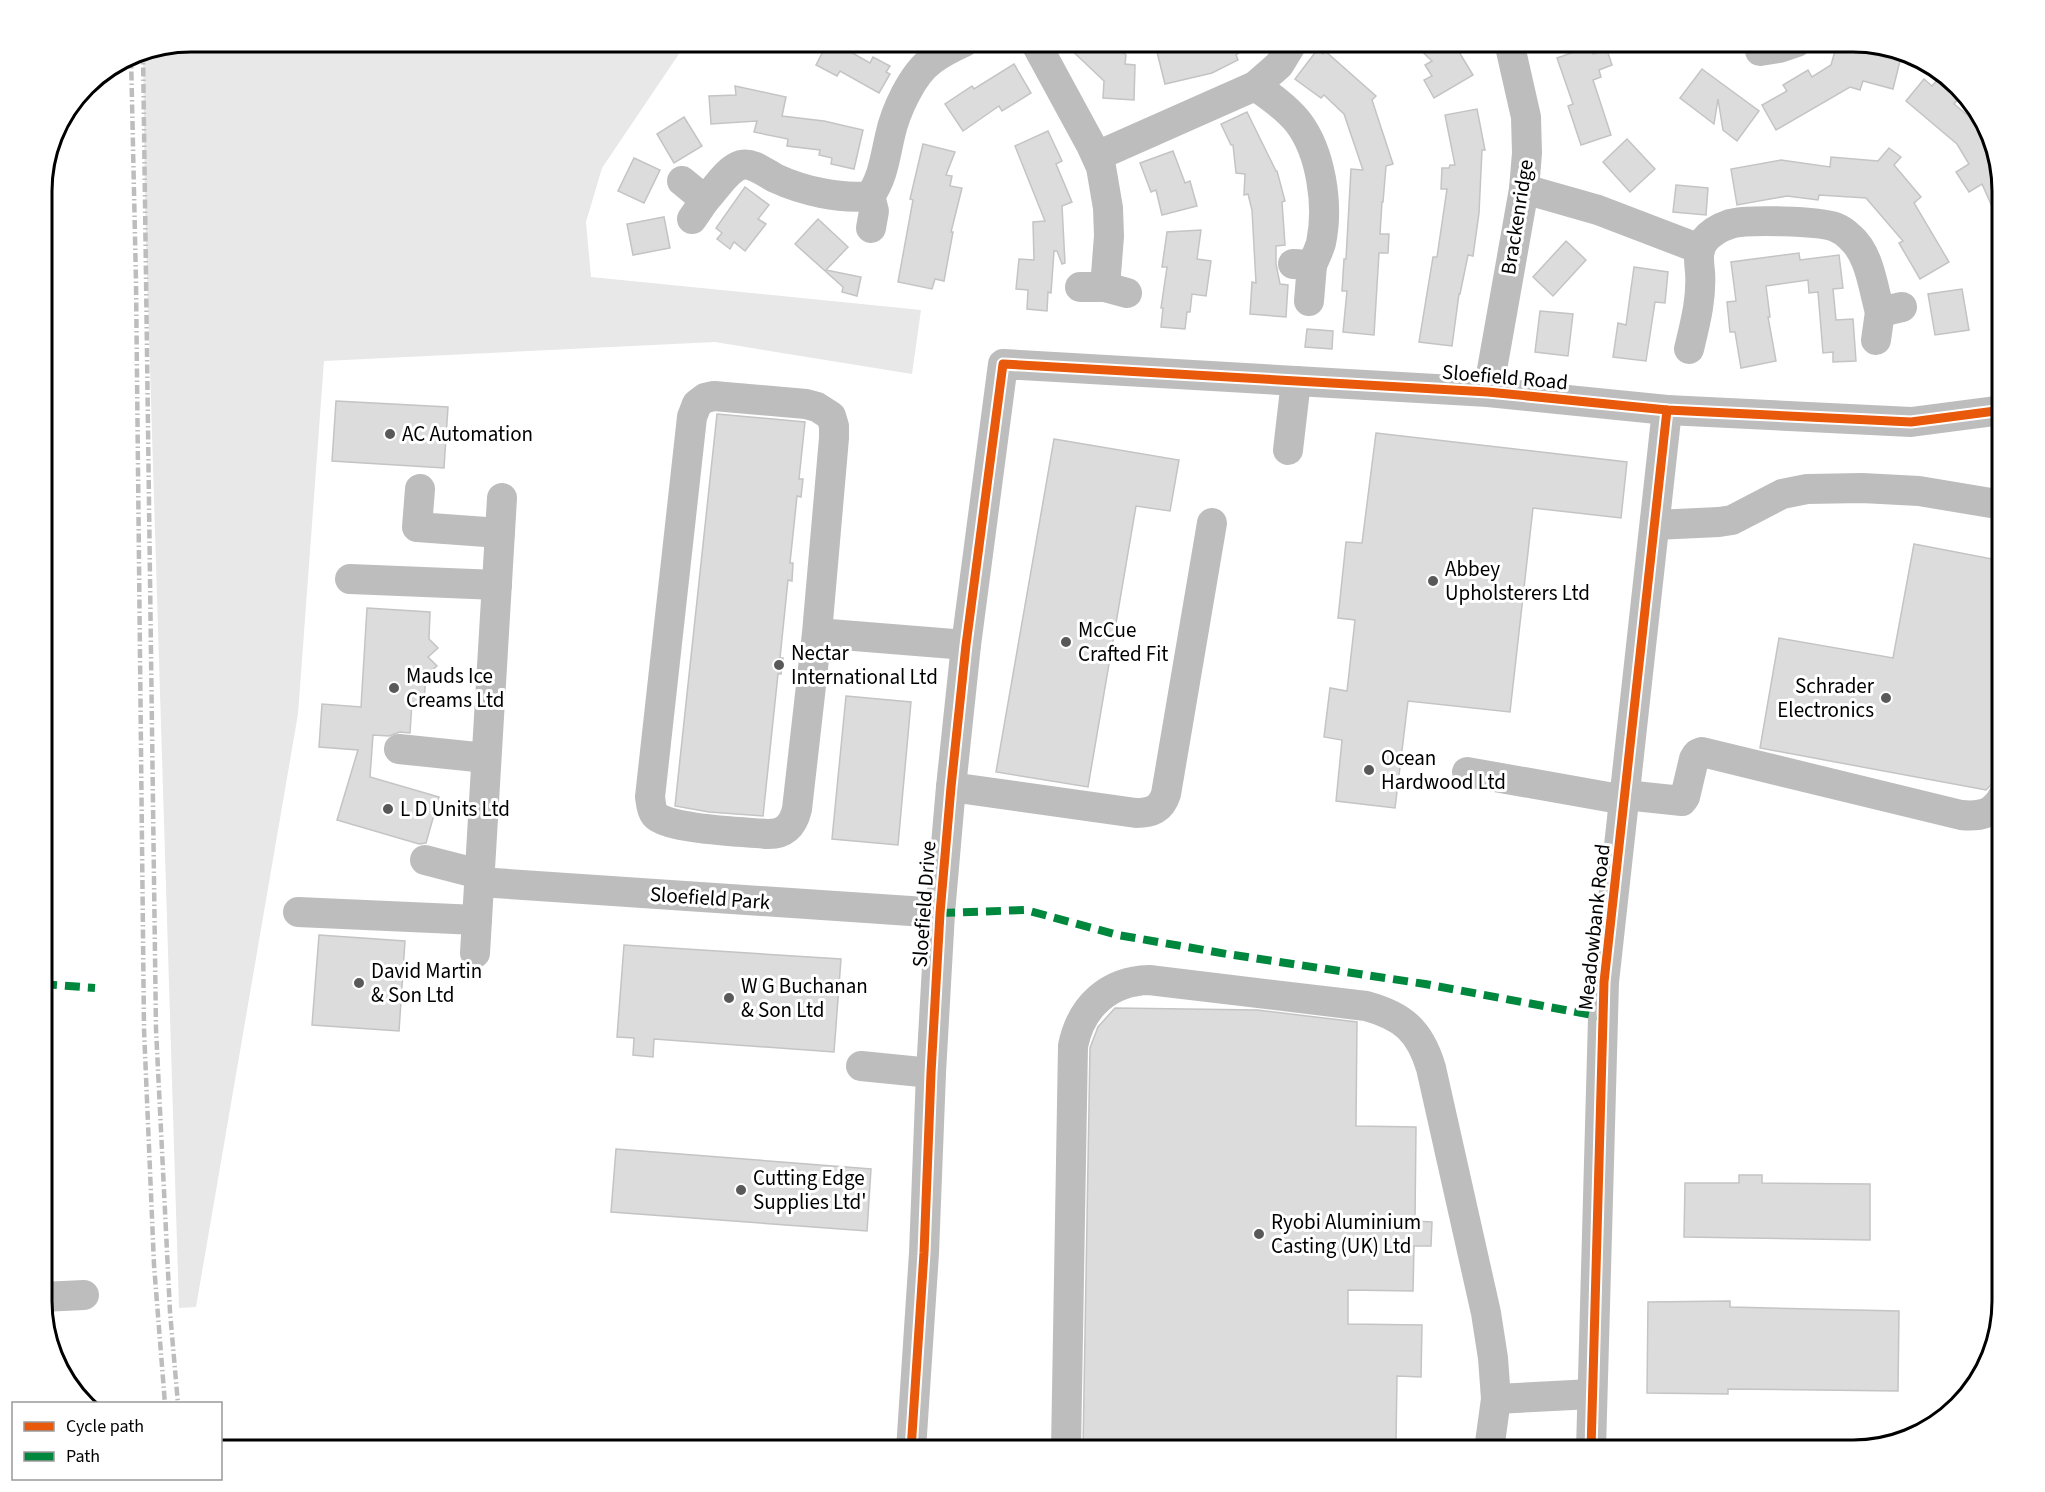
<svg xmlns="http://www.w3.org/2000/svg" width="2045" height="1492" font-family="'Source Sans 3',sans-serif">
<rect width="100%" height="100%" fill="#fff"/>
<path fill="#e8e8e8" d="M191,42H687L602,168L586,222L591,277L921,310L912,374L715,342L324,361L298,714L196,1307L179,1308L145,207L143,52Z"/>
<g fill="#dcdcdc" stroke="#c4c4c4" stroke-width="1.5">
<path d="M828,42H833L870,63L873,57L890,66L886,72L890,74L879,93L840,71L837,76L816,65Z"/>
<path d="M1063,42H1112L1126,55L1125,64L1135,65L1134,100L1103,98L1104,81Z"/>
<path d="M1164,42H1188L1190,50L1206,42H1253L1236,55L1238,60L1212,73L1165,84L1156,48L1165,46Z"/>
<path d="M1412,42H1453L1473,75L1434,98L1424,80L1432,76L1425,65L1432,61Z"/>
<path d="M1846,42L1874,45L1872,54L1900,61L1893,89L1863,81L1860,90L1850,87L1776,130L1762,105L1787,91L1783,85L1808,70L1812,77L1831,65L1837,44L1845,46Z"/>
<path d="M1591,46L1593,54L1607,50L1612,65L1599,70L1601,77L1593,80L1611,135L1581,145L1568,106L1573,104L1557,58Z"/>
<path d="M1317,50L1323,54L1325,51L1376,96L1372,100L1393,164L1386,166L1383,202H1382L1380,234H1389L1388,253H1379L1374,335L1343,332L1347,291H1342L1344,259H1346L1351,169L1363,170L1344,114L1324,95L1321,98L1295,79Z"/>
<path d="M1014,64L1031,93L1002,111L999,106L963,131L945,104L972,86L974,89Z"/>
<path d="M1702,69L1759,111L1737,141L1723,130L1718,99L1714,124L1680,98Z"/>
<path d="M1924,79L1932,86L1937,80L1959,98L1954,104L1990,134L2003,191V231L1982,184L1969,192L1956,172L1969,164L1957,144L1906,101Z"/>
<path d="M735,86L786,97L782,116L824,121L863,130L854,169L831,164L832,158L819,155L820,150L787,146L788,139L754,132L757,121L711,124L709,96L736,95Z"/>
<path d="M1477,109L1485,150H1482L1479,213L1473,256L1468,255L1460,294H1459L1452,346L1419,342L1433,257H1437L1447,189H1441L1442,168H1449L1450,165H1455L1445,115Z"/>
<path d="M1247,112L1276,171H1277L1285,201L1282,202L1285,245L1276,246V264L1280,284L1288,285L1286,317L1250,314L1252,282L1256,283L1252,210L1248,194L1244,195L1245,174L1236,173L1233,145H1231L1221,124Z"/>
<path d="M684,117L702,146L674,163L657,134Z"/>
<path d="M1048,131L1062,161L1056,164L1072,202L1062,206L1065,263L1062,264L1057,251H1054L1051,293L1048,292L1047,311L1027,309L1028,290L1016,289L1019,259L1034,260L1033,222L1045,221L1015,146Z"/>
<path d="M1627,139L1655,169L1630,192L1603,162Z"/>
<path d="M923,144L955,152L946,175L952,176L950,186L962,188L951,232H953L944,281L935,279L932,289L898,282L913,200L910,199Z"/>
<path d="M1889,148L1901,157L1894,165L1921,197L1914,203L1949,262L1920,279L1899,243L1903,241L1866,198L1819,195L1818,200L1787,196L1737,205L1731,169L1781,160L1830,167L1831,157L1878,161Z"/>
<path d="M1173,151L1185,183L1190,181L1197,206L1162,215L1156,190L1151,192L1140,163Z"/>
<path d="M634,158L660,170L644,203L618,191Z"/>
<path d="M1676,185L1708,188L1706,215L1673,212Z"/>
<path d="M745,187L769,205L758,219L766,224L745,251L734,242L730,249L717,239L722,233L716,228Z"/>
<path d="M664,217L670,248L633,255L627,224Z"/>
<path d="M818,219L848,247L826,270L861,277L857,296L842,292L843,287L795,244Z"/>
<path d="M1201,230L1197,259L1211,261L1206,296L1192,294L1190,312H1187L1185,329L1161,327L1163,308H1161L1167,267H1162L1167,232Z"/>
<path d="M1566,241L1586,260L1553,296L1533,277Z"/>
<path d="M1799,253L1800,260L1839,255L1843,288L1833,289L1836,320L1853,319L1856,361L1833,362V352L1823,353L1818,292L1809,293L1808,280L1766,286L1770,317H1768L1776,361L1741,368L1735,332H1730L1727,302L1736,301L1731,262Z"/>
<path d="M1634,267L1668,272L1665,303L1655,302L1646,361L1613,357L1618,323L1626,325Z"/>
<path d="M1962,289L1969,330L1935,335L1928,294Z"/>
<path d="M1540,311L1573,314L1568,356L1535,352Z"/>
<path d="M1307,329L1333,331L1332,349L1305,347Z"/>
<path d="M336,401L448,407L444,468L332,461Z"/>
<path d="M717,414L805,422L799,479H803L801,497L797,496L790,563H793L792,581L788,580L780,658H783L781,674H778L763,816L709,812L675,806Z"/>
<path d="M1376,433L1627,462L1621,518L1533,508L1510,712L1408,701L1395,808L1336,801L1342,740L1324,737L1330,688L1347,691L1355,620L1338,618L1346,542L1362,543Z"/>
<path d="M1054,439L1179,460L1170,511L1136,506L1088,787L996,772Z"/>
<path d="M1914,544L2003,561V737L1995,781L1986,790L1760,748L1779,638L1893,658Z"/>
<path d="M367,608L430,612L429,639L438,648L428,657L437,666L426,675L424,702H412L410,733L400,732L389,736L373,735L370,777L439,797L426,843L419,844L337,820L358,750L319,747L322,704L361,707Z"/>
<path d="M846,696L911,702L898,845L832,839Z"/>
<path d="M319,935L405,941L399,1031L312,1025Z"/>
<path d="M624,945L841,959L834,1052L654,1039L653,1057L633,1055L634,1038L617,1037Z"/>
<path d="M1115,1008L1257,1010L1357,1022L1356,1126L1416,1127L1415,1221L1432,1222L1431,1246H1414L1413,1291L1348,1290V1324L1422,1325L1421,1377L1397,1376L1396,1442L1387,1441V1450H1083L1090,1048L1098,1027Z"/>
<path d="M616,1149L871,1169L867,1231L611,1212Z"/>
<path d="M1739,1175H1762V1183L1870,1184V1240L1684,1237L1685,1183H1739Z"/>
<path d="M1730,1301V1307L1899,1311L1898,1391L1728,1389V1394L1647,1393L1648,1302Z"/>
</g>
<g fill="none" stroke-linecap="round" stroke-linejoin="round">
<g stroke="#bdbdbd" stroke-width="30">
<path d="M1035,42L1091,145L1101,167L1108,208L1109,236L1105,287"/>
<path d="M1760,51L1779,48L1797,42"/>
<path d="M1255,86C1270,96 1286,107 1298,122C1321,152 1329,205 1321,243C1319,250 1315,258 1312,265"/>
<path d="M1097,156L1255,86L1279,65L1293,42"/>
<path d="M682,181L705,200L692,219"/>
<path d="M1524,189L1598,210L1700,249"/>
<path d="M870,196L874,211L871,228"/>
<path d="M705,200C715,190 727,169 741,165C753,162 765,173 775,178C803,191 839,199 870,196C883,178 885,157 890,136C895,112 912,74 932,60C942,52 953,47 964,42"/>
<path d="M1293,264L1312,265L1309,301"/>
<path d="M1080,287H1105L1127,293"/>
<path d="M1876,340L1880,312L1902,307"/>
<path d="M1689,349C1695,324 1702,298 1700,272C1699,261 1697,251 1704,241C1710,233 1721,227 1730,224C1747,219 1819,221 1835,227C1840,229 1846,233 1850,237C1870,254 1873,288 1880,312"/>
<path d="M1488,392L1524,189L1527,153L1526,117L1509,42"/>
<path d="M1288,450L1296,381"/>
<path d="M420,489L417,527L500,533"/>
<path d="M1655,525L1719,522L1732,520L1782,494L1807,489L1862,488L1919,491L2003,505"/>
<path d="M350,579L497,585"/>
<path d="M817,633L834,438V426L831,416L817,407L806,404L714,396L705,398L697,404L692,417L650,797C651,803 651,810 655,815C666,829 745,832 766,834C784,835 793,826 797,809L817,633L966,645"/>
<path d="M399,749L486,758"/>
<path d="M1467,772L1625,800"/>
<path d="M951,787L1136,813C1152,813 1161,809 1166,794L1212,523"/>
<path d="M1625,795L1682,801L1685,797L1694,759L1697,754L1702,752L1961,815C1980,817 1994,814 2003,796"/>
<path d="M425,860L479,874"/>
<path d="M479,882L940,913"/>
<path d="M298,912L477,920"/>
<path d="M475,953L502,498"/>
<path d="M861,1066L931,1073"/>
<path d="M42,1297L84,1295"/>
<path d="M1496,1399L1592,1394"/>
<path d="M911,1450L924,1253L931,1073L940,913L951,787L966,645L1003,364L1488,392L1667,410L1911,422L2003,410"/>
<path d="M1066,1450L1073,1046C1081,1006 1109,981 1149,980L1366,1006C1403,1016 1420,1031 1431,1068L1486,1313L1493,1358L1496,1399L1489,1450"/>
<path d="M1591,1450L1604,982L1667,410"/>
</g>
<g stroke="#bdbdbd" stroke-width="4.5" stroke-dasharray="9 3 1.5 3" stroke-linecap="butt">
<path d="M143,51L156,1029L170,1312L178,1404"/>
<path d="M131,55L136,282L144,1029L154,1265L165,1404"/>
</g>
<g stroke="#00873e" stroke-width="8" stroke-dasharray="15 8" stroke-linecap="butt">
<path d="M940,913L1026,910L1118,935L1227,954L1425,984L1603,1017"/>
<path d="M42,984L95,988"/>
</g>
<g stroke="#fff" stroke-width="13">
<g id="cycleway">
<path d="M911,1450L924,1253L931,1073L940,913L951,787L966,645L1003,364L1488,392L1667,410L1911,422L2003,410"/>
<path d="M1591,1450L1604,982L1667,410"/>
</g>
</g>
<use href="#cycleway" stroke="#e8590c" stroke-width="9"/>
</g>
<g fill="#595959" stroke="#fff" stroke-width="2">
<circle cx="390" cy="434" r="6"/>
<circle cx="1433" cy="581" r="6"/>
<circle cx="1066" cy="642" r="6"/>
<circle cx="779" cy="665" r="6"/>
<circle cx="394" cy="688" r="6"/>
<circle cx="1886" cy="698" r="6"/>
<circle cx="1369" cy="770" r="6"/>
<circle cx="388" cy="809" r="6"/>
<circle cx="359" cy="983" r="6"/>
<circle cx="729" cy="998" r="6"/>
<circle cx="741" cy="1190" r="6"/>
<circle cx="1259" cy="1234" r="6"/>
</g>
<g text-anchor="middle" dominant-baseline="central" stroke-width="6" stroke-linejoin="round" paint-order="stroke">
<g font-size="21" fill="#000" stroke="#fff">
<text transform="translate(1517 217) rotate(-81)">Brackenridge</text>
<text transform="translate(1505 377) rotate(5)">Sloefield Road</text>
<text transform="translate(710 898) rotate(4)">Sloefield Park</text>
<text transform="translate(924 904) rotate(-86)">Sloefield Drive</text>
<text transform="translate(1594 927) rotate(-84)">Meadowbank Road</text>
</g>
<g font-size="21" fill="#000" stroke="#fff" text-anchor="start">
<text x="402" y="434">AC Automation</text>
<text x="1445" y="569">Abbey<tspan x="1445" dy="24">Upholsterers Ltd</tspan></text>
<text x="1078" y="630">McCue<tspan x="1078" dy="24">Crafted Fit</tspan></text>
<text x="791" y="653">Nectar<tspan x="791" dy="24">International Ltd</tspan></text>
<text x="406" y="676">Mauds Ice<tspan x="406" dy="24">Creams Ltd</tspan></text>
<text x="1874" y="686" text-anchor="end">Schrader<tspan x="1874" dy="24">Electronics</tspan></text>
<text x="1381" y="758">Ocean<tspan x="1381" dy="24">Hardwood Ltd</tspan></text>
<text x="400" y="809">L D Units Ltd</text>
<text x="371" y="971">David Martin<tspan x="371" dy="24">&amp; Son Ltd</tspan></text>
<text x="741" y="986">W G Buchanan<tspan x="741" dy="24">&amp; Son Ltd</tspan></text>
<text x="753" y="1178">Cutting Edge<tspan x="753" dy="24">Supplies Ltd'</tspan></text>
<text x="1271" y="1222">Ryobi Aluminium<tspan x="1271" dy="24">Casting (UK) Ltd</tspan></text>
</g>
</g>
<path d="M0 0H2045V1492H0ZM191 52H1853A139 139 0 0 1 1992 191V1301A139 139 0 0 1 1853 1440H191A139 139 0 0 1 52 1301V191A139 139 0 0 1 191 52Z" fill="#fff" fill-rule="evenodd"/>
<path fill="none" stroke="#000" stroke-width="3" d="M191 52H1853A139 139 0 0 1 1992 191V1301A139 139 0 0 1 1853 1440H191A139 139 0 0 1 52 1301V191A139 139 0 0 1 191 52Z"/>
<rect x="12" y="1402" width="210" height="78" fill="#ffffff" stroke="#999999" stroke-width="1.5"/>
<rect x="24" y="1422" width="30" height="9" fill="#e8590c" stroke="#999999" stroke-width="1.5"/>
<text x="66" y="1432" font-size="18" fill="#000000">Cycle path</text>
<rect x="24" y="1452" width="30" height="9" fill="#00873e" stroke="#999999" stroke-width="1.5"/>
<text x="66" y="1462" font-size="18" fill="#000000">Path</text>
</svg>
